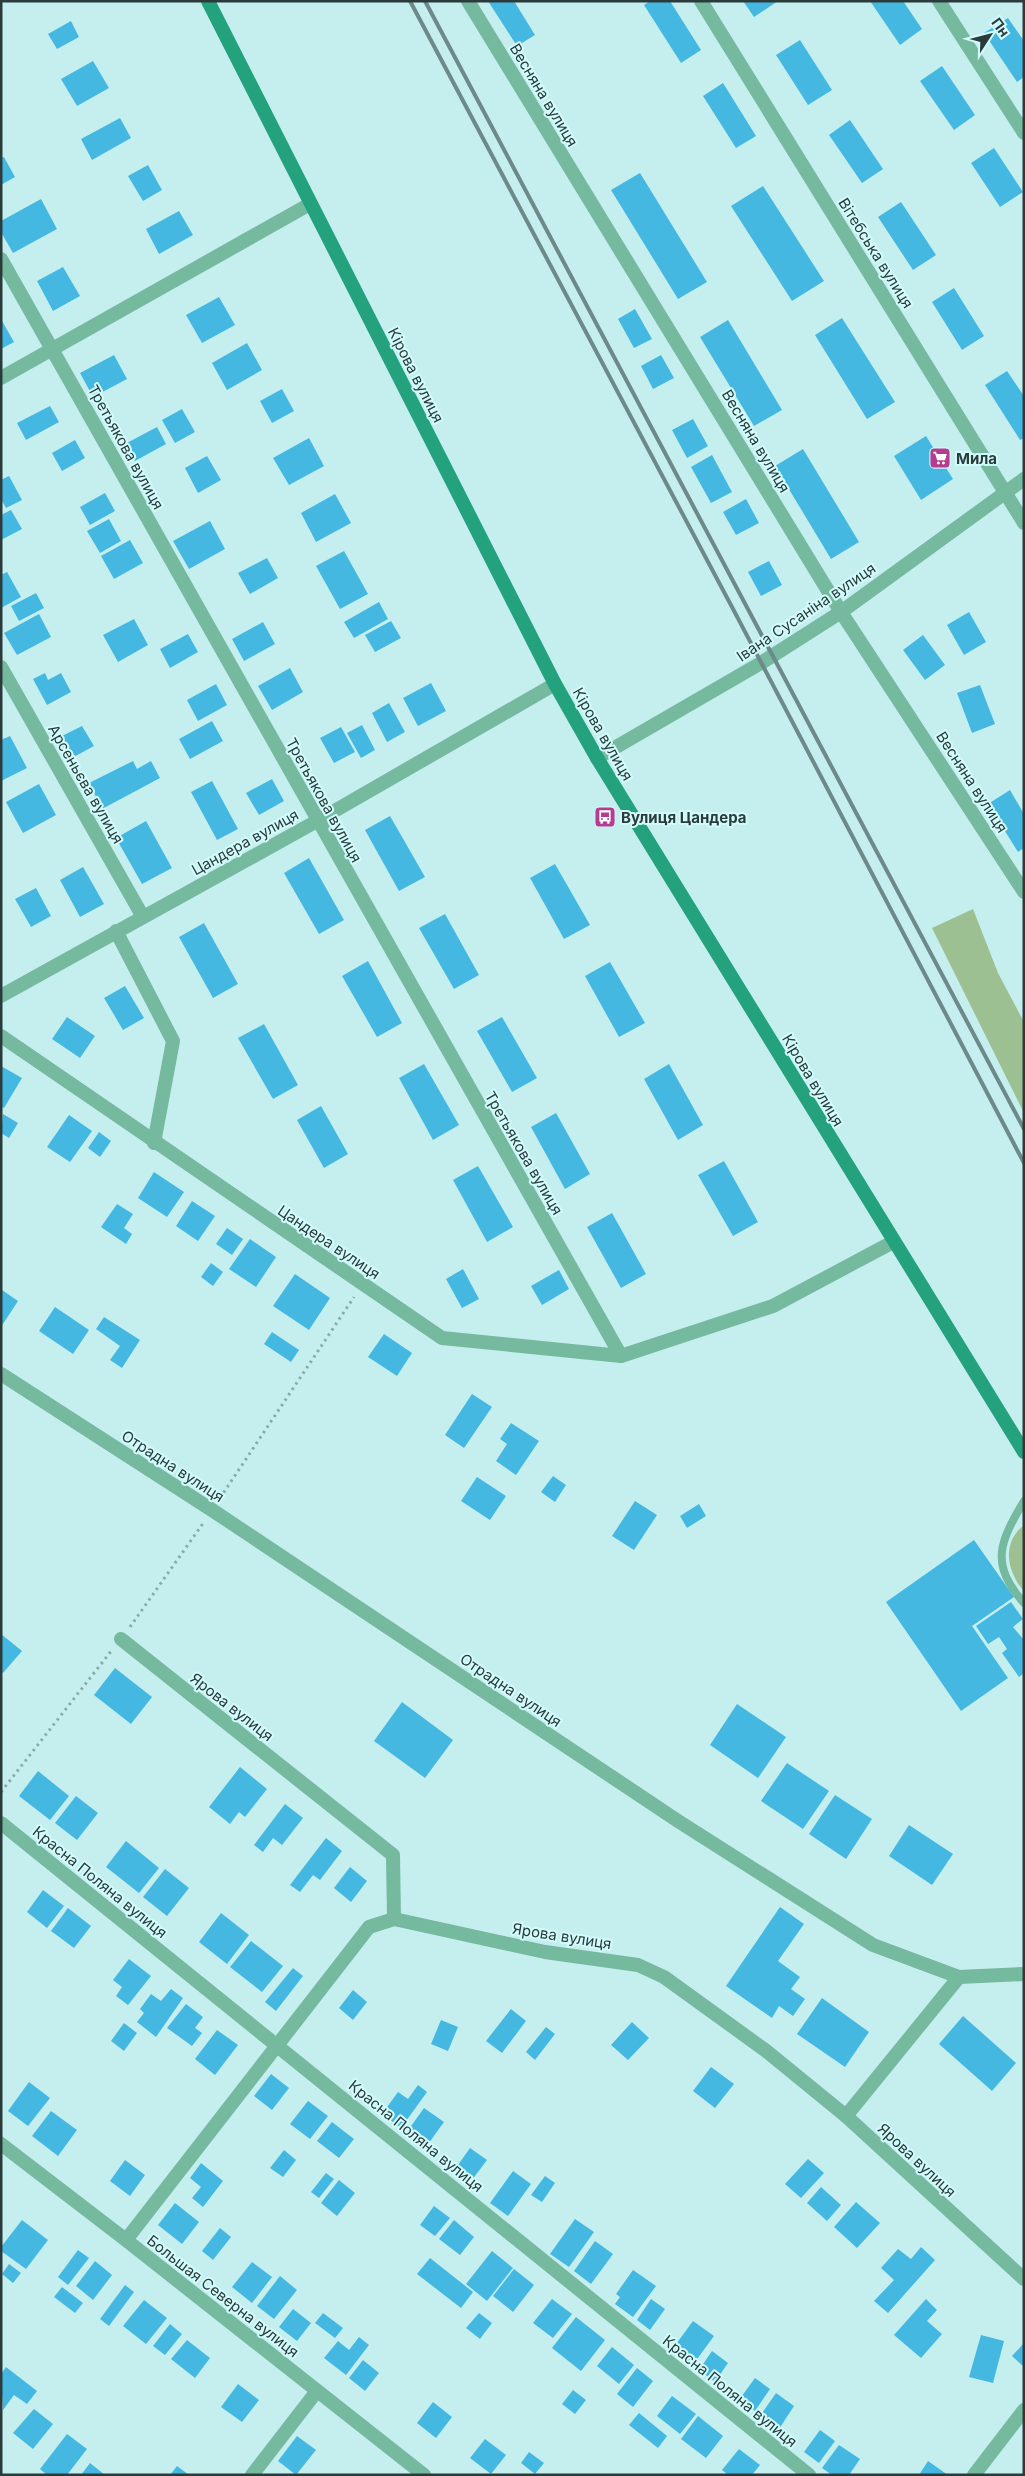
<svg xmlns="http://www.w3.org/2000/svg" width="1025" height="2476" font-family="Inter,sans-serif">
<rect width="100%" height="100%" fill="#c5efef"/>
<g fill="#9cc092">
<path d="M973,909L998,973L1024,1022V1113L932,928Z"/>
<path d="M1024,1525V1591C1007,1572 1001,1543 1024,1525Z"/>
</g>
<g fill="#45b8e1">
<path d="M488,1H514L535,35L517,46Z"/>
<path d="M650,1H670L701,50L681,63L644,5Z"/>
<path d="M743,1H778L754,17Z"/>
<path d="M870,1H903L922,29L900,45Z"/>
<path d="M1008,18L1024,41V77L1017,82L984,33Z"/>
<path d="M71,21L79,37L57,49L48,34Z"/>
<path d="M800,40L832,90L808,105L776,55Z"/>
<path d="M93,61L109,88L77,106L61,79Z"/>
<path d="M942,66L975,115L954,130L920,81Z"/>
<path d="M723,83L756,136L736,148L703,96Z"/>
<path d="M120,118L131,138L92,160L81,139Z"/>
<path d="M850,120L883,169L862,183L829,135Z"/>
<path d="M994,148L1023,192L1000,207L971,163Z"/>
<path d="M4,157L15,177L1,185V158Z"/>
<path d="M148,165L162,190L143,201L128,176Z"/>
<path d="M640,173L707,282L678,299L611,190Z"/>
<path d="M763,186L824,281L792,301L731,206Z"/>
<path d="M41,199L57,229L13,253L1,232V221Z"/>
<path d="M901,202L936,255L913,270L878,217Z"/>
<path d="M179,211L193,235L159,254L146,229Z"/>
<path d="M63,267L80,296L53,311L37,281Z"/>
<path d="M954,288L984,336L962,350L932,302Z"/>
<path d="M219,297L235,325L202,343L186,315Z"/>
<path d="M635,309L652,339L634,348L618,319Z"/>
<path d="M842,318L895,402L867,419L815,335Z"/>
<path d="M1,319L14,342L1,349Z"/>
<path d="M728,320L782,410L754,426L700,337Z"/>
<path d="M247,343L262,370L227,390L212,363Z"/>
<path d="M114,355L127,379L93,397L80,373Z"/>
<path d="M661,355L674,378L653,389L641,366Z"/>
<path d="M1007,371L1024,396V438L1020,440L985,385Z"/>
<path d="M282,389L294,411L272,423L260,401Z"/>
<path d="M50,406L59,422L26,440L17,423Z"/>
<path d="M182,409L195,432L175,443L162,420Z"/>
<path d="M693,419L708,446L687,458L672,430Z"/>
<path d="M157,427L166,444L135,461L125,444Z"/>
<path d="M926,436L953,479L921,500L894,456Z"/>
<path d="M309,438L324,466L289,485L273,458Z"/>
<path d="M75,440L85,458L62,471L52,453Z"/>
<path d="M803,449L859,542L831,559L775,466Z"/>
<path d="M712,455L732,492L711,503L691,467Z"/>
<path d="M207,456L221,480L198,493L185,468Z"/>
<path d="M9,476L22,500L6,508L1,499V480Z"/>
<path d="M105,493L115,511L90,525L80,507Z"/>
<path d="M335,494L351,523L316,542L301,513Z"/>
<path d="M746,499L759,523L736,535L723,512Z"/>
<path d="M11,510L22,529L1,540V515Z"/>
<path d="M109,519L121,541L100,553L87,531Z"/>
<path d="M210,521L225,549L189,569L173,541Z"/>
<path d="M130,540L143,563L114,579L101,556Z"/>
<path d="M344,551L368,594L340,609L316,566Z"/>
<path d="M267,558L278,578L250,594L238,573Z"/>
<path d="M769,561L782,585L761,596L748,572Z"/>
<path d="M7,572L21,597L1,608V575Z"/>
<path d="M36,593L44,608L19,621L11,606Z"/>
<path d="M379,602L388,619L354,638L344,622Z"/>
<path d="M969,612L986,642L964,655L947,625Z"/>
<path d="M39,614L51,637L17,655L4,633Z"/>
<path d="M134,619L148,645L118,662L103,635Z"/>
<path d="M391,621L401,638L375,652L365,635Z"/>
<path d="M263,622L275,644L244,661L232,639Z"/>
<path d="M188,634L198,652L170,668L160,649Z"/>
<path d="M923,635L945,665L925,680L903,650Z"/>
<path d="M290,668L303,692L272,710L258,686Z"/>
<path d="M45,673L48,680L61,673L71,692L47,705L33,679Z"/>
<path d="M431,683L446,711L418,726L403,698Z"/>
<path d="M216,684L227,705L198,721L187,700Z"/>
<path d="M980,685L995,724L972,733L957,693Z"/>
<path d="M389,703L405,732L387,742L372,713Z"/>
<path d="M212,721L223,741L190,759L179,739Z"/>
<path d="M362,725L375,750L361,758L347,733Z"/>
<path d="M82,726L94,746L70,759L58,738Z"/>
<path d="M341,727L355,752L334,763L320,738Z"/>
<path d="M10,736L27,768L1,781V740Z"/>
<path d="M133,761L137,769L151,761L160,778L102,809L89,783Z"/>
<path d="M272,779L284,801L259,815L246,793Z"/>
<path d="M212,781L238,829L217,840L191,792Z"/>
<path d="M39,784L56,815L23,833L6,802Z"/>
<path d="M1010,790L1024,814V848L1018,852L988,804Z"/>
<path d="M390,816L425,877L399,891L365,830Z"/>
<path d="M146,821L172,868L142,884L116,838Z"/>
<path d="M309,858L344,920L319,934L284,873Z"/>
<path d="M555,864L590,925L564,939L530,878Z"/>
<path d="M83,867L104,904L80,917L60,880Z"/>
<path d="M36,888L51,916L31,927L15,899Z"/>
<path d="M445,914L479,975L454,989L419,928Z"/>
<path d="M204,923L238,984L213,998L179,937Z"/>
<path d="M368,961L402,1023L377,1037L342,976Z"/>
<path d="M610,962L645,1023L619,1037L585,976Z"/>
<path d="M125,986L144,1018L123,1030L104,998Z"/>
<path d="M67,1017L95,1036L80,1058L52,1039Z"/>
<path d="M502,1017L537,1078L512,1092L477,1031Z"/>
<path d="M264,1024L298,1085L273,1099L238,1038Z"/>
<path d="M424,1064L459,1125L433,1140L399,1078Z"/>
<path d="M669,1064L703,1125L678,1140L644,1079Z"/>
<path d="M1,1066L22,1078L4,1108L1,1107Z"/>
<path d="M321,1106L348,1154L324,1168L297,1120Z"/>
<path d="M556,1113L590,1174L565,1189L531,1127Z"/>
<path d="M3,1114L18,1123L9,1138L1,1133Z"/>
<path d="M69,1115L92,1131L70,1162L47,1147Z"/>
<path d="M99,1132L111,1141L100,1157L88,1148Z"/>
<path d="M724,1161L758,1222L733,1236L698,1175Z"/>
<path d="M478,1166L513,1227L487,1242L453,1180Z"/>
<path d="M154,1172L184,1192L167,1217L138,1198Z"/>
<path d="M192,1201L215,1216L198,1241L176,1226Z"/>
<path d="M117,1204L133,1214L124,1228L132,1234L126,1244L101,1227Z"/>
<path d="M612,1213L646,1274L621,1288L587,1227Z"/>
<path d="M227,1228L243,1239L232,1255L216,1244Z"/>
<path d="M250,1239L276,1257L256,1287L229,1269Z"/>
<path d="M211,1263L223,1272L213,1286L201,1277Z"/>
<path d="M463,1269L479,1299L462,1308L446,1279Z"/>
<path d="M559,1270L569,1289L542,1305L531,1286Z"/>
<path d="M295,1274L330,1298L309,1330L273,1306Z"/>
<path d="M2,1290L18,1301L1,1327V1292Z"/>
<path d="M55,1307L89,1330L73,1354L39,1331Z"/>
<path d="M104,1317L140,1340L122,1368L110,1360L120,1346L96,1329Z"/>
<path d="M272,1332L299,1350L291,1362L264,1344Z"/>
<path d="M384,1334L412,1353L397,1376L368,1357Z"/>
<path d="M472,1394L492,1407L464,1448L445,1435Z"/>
<path d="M511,1423L539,1441L516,1475L496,1461L507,1444L500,1439Z"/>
<path d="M553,1476L566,1485L555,1502L541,1492Z"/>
<path d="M477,1477L506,1496L490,1520L461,1501Z"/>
<path d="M635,1501L657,1515L634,1550L612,1536Z"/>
<path d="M699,1504L706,1516L687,1528L680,1516Z"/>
<path d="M974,1540L1014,1597L972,1626L1008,1678L961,1711L886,1602Z"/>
<path d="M1011,1602L1023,1619L1013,1627L1024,1640V1673L1019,1677L1002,1653L1007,1649L999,1637L988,1644L976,1626Z"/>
<path d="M1,1634L22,1651L3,1673L1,1671Z"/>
<path d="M115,1668L152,1697L131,1724L94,1695Z"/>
<path d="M402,1702L453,1740L425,1778L374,1741Z"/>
<path d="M737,1704L786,1737L758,1778L710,1745Z"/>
<path d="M787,1763L829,1791L803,1829L761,1801Z"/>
<path d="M240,1767L267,1789L245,1817L239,1812L230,1824L209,1807Z"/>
<path d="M38,1771L69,1796L50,1820L19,1796Z"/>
<path d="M835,1795L872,1819L846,1859L809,1834Z"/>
<path d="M76,1796L98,1813L77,1840L55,1823Z"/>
<path d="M285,1804L303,1818L282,1845L273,1838L263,1852L254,1845Z"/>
<path d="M909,1825L953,1854L932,1885L889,1856Z"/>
<path d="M326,1838L342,1851L320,1880L313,1875L300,1892L290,1885Z"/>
<path d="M126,1841L159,1868L139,1893L106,1867Z"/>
<path d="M350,1867L367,1881L351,1902L334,1888Z"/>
<path d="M165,1869L189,1888L167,1916L143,1897Z"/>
<path d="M43,1890L64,1906L47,1928L27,1912Z"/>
<path d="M780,1907L804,1924L778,1961L800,1977L791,1989L805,1999L793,2016L779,2006L772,2018L726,1986Z"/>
<path d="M68,1908L91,1926L74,1948L51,1931Z"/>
<path d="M221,1913L249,1935L227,1964L199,1942Z"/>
<path d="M251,1941L283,1966L262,1992L230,1967Z"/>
<path d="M129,1959L151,1976L128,2005L116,1996L122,1987L113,1980Z"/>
<path d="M293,1968L303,1976L276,2011L265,2002Z"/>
<path d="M171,1989L183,1998L156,2037L137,2022L144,2013L140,2009L151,1994L161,2001Z"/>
<path d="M353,1990L367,2002L353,2020L339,2008Z"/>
<path d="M822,1998L869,2032L845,2067L797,2034Z"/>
<path d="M186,2004L203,2017L195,2028L202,2033L192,2046L167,2028Z"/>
<path d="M511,2009L526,2021L502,2053L486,2041Z"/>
<path d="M963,2016L1016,2063L992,2091L939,2044Z"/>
<path d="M441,2020L458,2027L448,2051L431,2044Z"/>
<path d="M632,2022L649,2038L628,2060L611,2045Z"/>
<path d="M124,2023L137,2033L124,2051L111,2041Z"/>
<path d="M546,2027L555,2034L535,2060L526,2052Z"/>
<path d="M217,2030L238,2045L215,2075L195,2059Z"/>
<path d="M711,2067L734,2084L715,2108L693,2091Z"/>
<path d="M271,2074L289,2088L272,2110L254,2096Z"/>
<path d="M29,2082L50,2098L28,2126L8,2111Z"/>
<path d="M418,2085L427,2092L401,2128L382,2114L398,2092L408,2099Z"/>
<path d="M308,2101L328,2116L310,2139L290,2124Z"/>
<path d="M424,2108L444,2122L426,2147L406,2133Z"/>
<path d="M51,2111L77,2130L58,2156L32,2136Z"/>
<path d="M332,2122L354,2139L339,2158L317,2141Z"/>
<path d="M470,2148L487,2160L469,2184L453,2172Z"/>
<path d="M284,2150L296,2160L283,2177L270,2168Z"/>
<path d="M808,2159L824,2173L801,2198L785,2184Z"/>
<path d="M125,2160L145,2175L130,2196L110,2181Z"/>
<path d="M201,2163L223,2181L203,2207L192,2198L201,2187L190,2178Z"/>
<path d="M513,2171L531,2184L508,2216L490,2203Z"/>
<path d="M326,2173L334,2179L319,2198L311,2192Z"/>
<path d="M545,2176L555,2183L542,2202L531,2195Z"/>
<path d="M339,2180L355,2193L337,2216L321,2203Z"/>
<path d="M821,2187L841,2205L827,2221L807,2203Z"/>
<path d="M856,2202L880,2223L857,2248L834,2227Z"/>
<path d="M175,2203L199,2222L182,2244L158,2225Z"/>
<path d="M434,2206L450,2218L435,2236L420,2225Z"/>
<path d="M575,2219L594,2232L569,2267L550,2254Z"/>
<path d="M22,2220L48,2240L26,2269L1,2251V2247Z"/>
<path d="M454,2220L474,2237L460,2255L439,2239Z"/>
<path d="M220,2228L231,2237L213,2260L202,2251Z"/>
<path d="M595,2241L613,2254L591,2284L574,2271Z"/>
<path d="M921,2247L935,2260L888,2313L874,2301L894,2280L881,2268L898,2249L911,2259Z"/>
<path d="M78,2250L89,2258L68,2285L58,2277Z"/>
<path d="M492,2251L513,2268L487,2301L466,2284Z"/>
<path d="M430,2258L473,2292L461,2308L417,2274Z"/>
<path d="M95,2261L112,2275L93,2300L76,2286Z"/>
<path d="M252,2262L272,2277L252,2303L232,2287Z"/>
<path d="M9,2264L21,2273L13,2283L2,2274Z"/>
<path d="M514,2269L534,2285L513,2312L493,2296Z"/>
<path d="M633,2270L656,2286L633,2317L615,2304L620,2297L616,2294Z"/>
<path d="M280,2276L297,2290L274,2319L257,2306Z"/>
<path d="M125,2285L134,2292L109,2326L100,2319Z"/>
<path d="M62,2287L83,2303L75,2313L54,2297Z"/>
<path d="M552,2299L572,2314L553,2338L533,2323Z"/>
<path d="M651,2299L665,2309L650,2330L637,2320Z"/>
<path d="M926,2299L937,2310L927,2321L942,2334L921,2358L894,2335Z"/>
<path d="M144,2300L167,2318L146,2344L123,2326Z"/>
<path d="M293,2309L311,2323L297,2341L279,2327Z"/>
<path d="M323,2313L343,2328L335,2338L315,2323Z"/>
<path d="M479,2313L492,2323L480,2339L466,2328Z"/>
<path d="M576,2317L605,2340L581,2371L552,2348Z"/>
<path d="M693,2321L714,2336L692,2366L671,2351Z"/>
<path d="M170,2324L182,2334L165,2355L153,2346Z"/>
<path d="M981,2335L1004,2341L993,2383L969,2377Z"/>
<path d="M359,2337L369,2345L346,2375L324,2358L338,2341L349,2350Z"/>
<path d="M187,2340L210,2358L195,2378L171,2359Z"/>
<path d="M1024,2343V2367L1012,2356Z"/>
<path d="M612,2347L634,2365L619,2384L597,2366Z"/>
<path d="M712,2351L728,2363L715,2382L699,2370Z"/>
<path d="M363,2360L379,2373L365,2391L349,2378Z"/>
<path d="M6,2367L37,2391L27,2404L14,2395L3,2410L1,2374Z"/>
<path d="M637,2368L653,2381L633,2407L617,2394Z"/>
<path d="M755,2378L770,2389L755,2411L739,2400Z"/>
<path d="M238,2384L259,2400L242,2422L221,2407Z"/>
<path d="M573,2390L586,2400L575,2414L562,2404Z"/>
<path d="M776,2393L794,2406L779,2429L760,2416Z"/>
<path d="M672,2396L696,2414L680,2434L657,2416Z"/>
<path d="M433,2402L452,2417L436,2438L417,2423Z"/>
<path d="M34,2409L53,2424L33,2449L13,2433Z"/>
<path d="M639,2413L667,2436L658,2448L629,2425Z"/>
<path d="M698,2416L723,2436L706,2458L681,2439Z"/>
<path d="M820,2430L835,2441L819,2463L804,2452Z"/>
<path d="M67,2434L87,2449L67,2475H47L40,2469Z"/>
<path d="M297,2436L316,2450L296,2475L278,2461Z"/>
<path d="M485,2439L506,2455L491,2474L470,2458Z"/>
<path d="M839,2445L860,2459L849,2475H832L822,2468Z"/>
<path d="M739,2449L760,2465L752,2475H728L722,2470Z"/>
<path d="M529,2452L544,2463L535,2474L521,2463Z"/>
<path d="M928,2461L948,2475H919Z"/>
<path d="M90,2463L105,2475H81Z"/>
<path d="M177,2466L189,2475H170Z"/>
</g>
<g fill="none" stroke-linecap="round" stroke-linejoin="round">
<g stroke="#8aabab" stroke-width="3" stroke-dasharray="2.5 4" stroke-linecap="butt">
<path d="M220,1498L354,1297"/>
<path d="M130,1627L204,1522"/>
<path d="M1,1792L112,1650"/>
</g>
<path stroke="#75b99f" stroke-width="8" d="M1024,1501C1000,1542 989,1563 1024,1603"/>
<g stroke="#75b99f" stroke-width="14">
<path d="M468,1L841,612L1024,892"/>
<path d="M701,1L1024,523"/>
<path d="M939,1L1024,133"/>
<path d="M1,259L621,1356"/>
<path d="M1,378L310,204"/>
<path d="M1,667L143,917"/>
<path d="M116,931L173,1041L154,1143"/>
<path d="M1,996L317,821L555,684"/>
<path d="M1,1036L442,1338L621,1356L773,1306L893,1242"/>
<path d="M1,1374L212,1510L678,1821L873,1945L959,1977L1024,1974"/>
<path d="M121,1639L393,1855L394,1919L545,1952L638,1965L664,1977L765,2050L846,2116L1024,2279"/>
<path d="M1,1823L809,2475"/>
<path d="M846,2116L959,1977"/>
<path d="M1,2144L126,2240L424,2475"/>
<path d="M126,2240L369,1927L394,1919"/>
<path d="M252,2475L317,2391"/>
<path d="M974,2475L1024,2410"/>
</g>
<path stroke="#75b99f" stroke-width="14" d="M597,758L761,663L841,612L1024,479"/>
<path stroke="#24a27d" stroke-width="14" d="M208,1L555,684L597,758L1024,1452"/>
<g stroke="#6e8989" stroke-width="4">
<path d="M410,1L732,607L1024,1163"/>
<path d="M425,1L1024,1129"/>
</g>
</g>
<defs>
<g id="supermarket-square" transform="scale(1.125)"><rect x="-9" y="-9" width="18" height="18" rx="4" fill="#b43c91" stroke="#d2fcfc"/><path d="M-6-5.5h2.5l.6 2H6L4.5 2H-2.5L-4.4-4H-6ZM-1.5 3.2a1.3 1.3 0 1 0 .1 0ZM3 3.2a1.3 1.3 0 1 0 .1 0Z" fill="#fff"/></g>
<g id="bus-square" transform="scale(1.125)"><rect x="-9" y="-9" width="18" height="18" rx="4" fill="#b43c91" stroke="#d2fcfc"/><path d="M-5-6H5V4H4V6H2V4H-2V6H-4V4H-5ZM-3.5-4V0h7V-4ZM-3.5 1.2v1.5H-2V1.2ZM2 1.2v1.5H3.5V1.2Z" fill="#fff"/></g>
</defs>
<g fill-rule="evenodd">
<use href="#supermarket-square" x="940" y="458"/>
<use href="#bus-square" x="605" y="817"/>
</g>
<g text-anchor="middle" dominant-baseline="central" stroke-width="4" stroke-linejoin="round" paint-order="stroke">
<g font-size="15" fill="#2b3b3c" stroke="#d2fcfc">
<text transform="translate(544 95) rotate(59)">Весняна вулиця</text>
<text transform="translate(876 253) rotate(58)">Вітебська вулиця</text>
<text transform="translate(416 375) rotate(63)">Кірова вулиця</text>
<text transform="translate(756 441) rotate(59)">Весняна вулиця</text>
<text transform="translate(126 447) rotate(61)">Третьякова вулиця</text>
<text transform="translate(806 612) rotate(-34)">Івана Сусаніна вулиця</text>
<text transform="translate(603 734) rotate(60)">Кірова вулиця</text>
<text transform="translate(972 782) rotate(57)">Весняна вулиця</text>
<text transform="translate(86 784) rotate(60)">Арсеньєва вулиця</text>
<text transform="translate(324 800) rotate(61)">Третьякова вулиця</text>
<text transform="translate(245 842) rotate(-29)">Цандера вулиця</text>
<text transform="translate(813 1080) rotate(59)">Кірова вулиця</text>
<text transform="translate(524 1153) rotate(60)">Третьякова вулиця</text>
<text transform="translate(329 1242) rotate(34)">Цандера вулиця</text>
<text transform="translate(173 1466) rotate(33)">Отрадна вулиця</text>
<text transform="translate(511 1690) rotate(34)">Отрадна вулиця</text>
<text transform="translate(232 1707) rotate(38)">Ярова вулиця</text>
<text transform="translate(100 1882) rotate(39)">Красна Поляна вулиця</text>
<text transform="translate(562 1936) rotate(9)">Ярова вулиця</text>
<text transform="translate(416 2136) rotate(39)">Красна Поляна вулиця</text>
<text transform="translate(917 2160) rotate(43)">Ярова вулиця</text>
<text transform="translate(223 2296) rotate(38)">Большая Северна вулиця</text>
<text transform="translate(730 2391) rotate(39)">Красна Поляна вулиця</text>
</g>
<g font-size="15" font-weight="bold" fill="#2b3b3c" stroke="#d2fcfc" text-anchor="start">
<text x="956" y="458">Мила</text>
<text x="621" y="817">Вулиця Цандера</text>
</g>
</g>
<rect width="1025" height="2476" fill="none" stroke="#2b3b3c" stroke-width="5"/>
<g transform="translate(990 35) rotate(54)" stroke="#d2fcfc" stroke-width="4" paint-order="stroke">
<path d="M0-4L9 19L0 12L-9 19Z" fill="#2b3b3c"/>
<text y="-8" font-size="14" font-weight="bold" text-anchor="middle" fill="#2b3b3c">Пн</text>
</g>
</svg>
